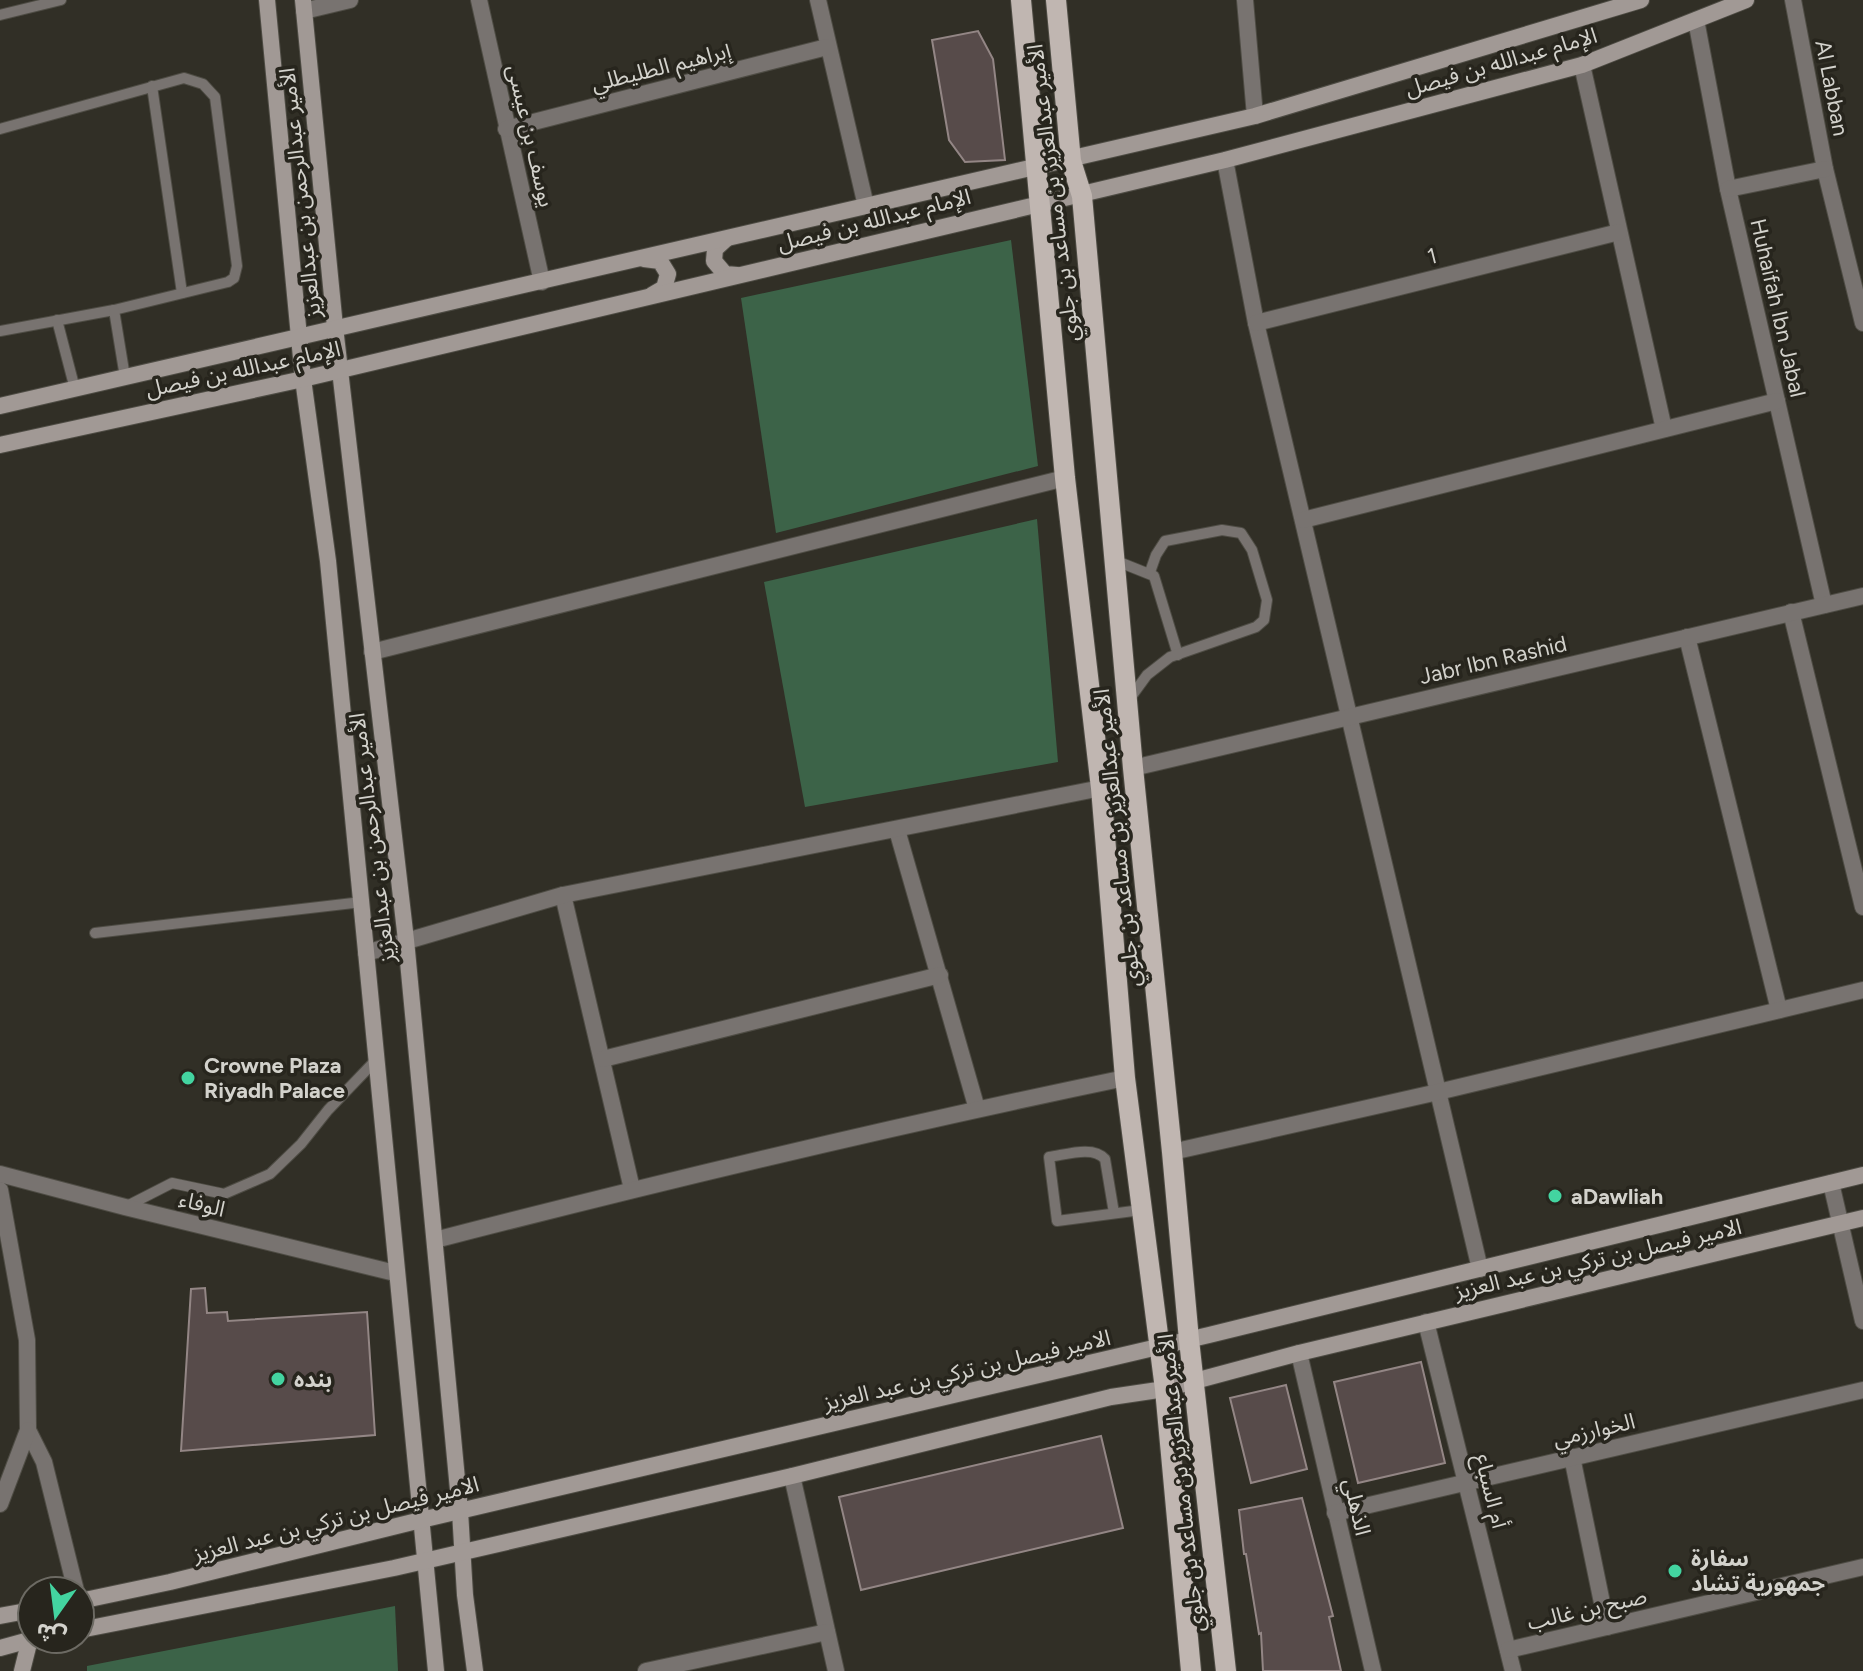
<svg xmlns="http://www.w3.org/2000/svg" width="1863" height="1671" font-family="Figtree,'Noto Sans Arabic',sans-serif">
<rect width="100%" height="100%" fill="#312f26"/>
<g fill="#3c6348">
<path d="M1011,240L1038,466L776,533L741,298Z"/>
<path d="M1037,519L1058,762L805,807L764,582Z"/>
<path d="M395,1606L398,1671H87V1666Z"/>
</g>
<g fill="#574b4a" stroke="#938685" stroke-width="2">
<path d="M978,31L993,59L1005,160L965,162L949,140L932,40Z"/>
<path d="M205,1288L207,1313L227,1312L228,1321L367,1312L375,1435L181,1451L191,1289Z"/>
<path d="M1421,1362L1445,1463L1358,1483L1334,1382Z"/>
<path d="M1286,1385L1307,1469L1251,1483L1230,1398Z"/>
<path d="M1101,1436L1123,1528L861,1590L839,1497Z"/>
<path d="M1302,1498L1333,1616L1329,1617L1341,1671H1263L1261,1633L1259,1634L1246,1554H1244L1239,1510Z"/>
</g>
<g fill="none" stroke-linecap="round" stroke-linejoin="round">
<g stroke="#4e4c44" stroke-width="12">
<g id="lane">
<path d="M0,15L61,0"/>
<path d="M152,86L182,293"/>
<path d="M0,129L184,78L203,84L215,97L237,266L234,278L228,282L114,310L0,331"/>
<path d="M114,310L125,377"/>
<path d="M57,320L75,389"/>
<path d="M1114,560L1154,576L1178,655"/>
<path d="M1128,701L1147,675L1170,657L1256,627L1264,620L1267,600L1252,550L1241,533L1222,530L1165,541L1156,555L1150,572"/>
<path d="M95,933L362,902"/>
<path d="M125,1207L172,1183L224,1194L270,1174L301,1144L328,1110L375,1061"/>
<path d="M1114,1213L1105,1159C1093,1145 1065,1155 1049,1157L1057,1221L1141,1210"/>
</g>
</g>
<g stroke="#4e4c44" stroke-width="18">
<g id="street">
<path d="M479,0L542,282"/>
<path d="M818,0L866,206"/>
<path d="M1245,0L1255,116"/>
<path d="M1793,0L1825,169L1863,323"/>
<path d="M304,11L350,0"/>
<path d="M1696,20L1728,189L1824,605"/>
<path d="M1582,65L1664,429"/>
<path d="M506,129L827,47"/>
<path d="M1225,160L1256,323L1480,1269"/>
<path d="M1728,189L1825,169"/>
<path d="M1256,323L1619,232"/>
<path d="M1303,520L1777,401"/>
<path d="M1791,612L1863,907"/>
<path d="M1687,637L1779,1010"/>
<path d="M372,652L1065,478"/>
<path d="M1133,768L1863,596"/>
<path d="M897,830L977,1109"/>
<path d="M563,895L632,1189"/>
<path d="M366,953L563,895L1101,788"/>
<path d="M603,1059L940,975"/>
<path d="M1172,1152L1438,1092L1863,990"/>
<path d="M0,1174L125,1207L395,1273"/>
<path d="M1831,1183L1863,1321"/>
<path d="M0,1190L27,1340L28,1430L44,1462L76,1591"/>
<path d="M435,1240C664,1181 894,1126 1125,1078"/>
<path d="M1426,1322L1513,1671"/>
<path d="M1299,1353L1373,1671"/>
<path d="M1572,1457L1607,1627"/>
<path d="M792,1476L836,1671"/>
<path d="M0,1504L28,1430"/>
<path d="M1335,1513L1863,1390"/>
<path d="M1508,1650L1863,1567"/>
<path d="M646,1671L827,1632"/>
</g>
</g>
<g stroke="#4e4c44" stroke-width="18">
<g id="secondary">
<path d="M267,0L303,379L328,561L436,1671"/>
<path d="M303,0L335,327L406,940L460,1511L465,1595L475,1671"/>
<path d="M726,239L715,249L714,261L725,274L737,275"/>
<path d="M644,259L660,261L668,274L664,288L652,295"/>
<path d="M0,406L1255,116L1641,0"/>
<path d="M0,445L303,379L1225,160L1582,65L1746,0"/>
<path d="M80,1601L170,1582L421,1520L1209,1335L1863,1175"/>
<path d="M0,1616L32,1610"/>
<path d="M80,1630L394,1568L792,1476L1111,1397L1165,1389L1299,1353L1863,1218"/>
<path d="M0,1648L33,1639"/>
<path d="M22,1671L30,1639"/>
</g>
</g>
<g stroke="#4e4c44" stroke-width="22">
<g id="primary">
<path d="M1021,0L1065,478L1101,788L1125,1078L1165,1389L1191,1671"/>
<path d="M1056,0L1071,161L1082,196L1133,768L1172,1152L1189,1340L1226,1671"/>
</g>
</g>
<use href="#lane" stroke="#787370" stroke-width="10"/>
<use href="#street" stroke="#787370" stroke-width="16"/>
<use href="#secondary" stroke="#a19995" stroke-width="16"/>
<use href="#primary" stroke="#c0b6b1" stroke-width="20"/>
</g>
<g fill="#43d4a0" stroke="#27251d" stroke-width="3">
<circle cx="188" cy="1078" r="8"/>
<circle cx="1555" cy="1196" r="8"/>
<circle cx="278" cy="1379" r="8"/>
<circle cx="1675" cy="1571" r="8"/>
</g>
<g text-anchor="middle" dominant-baseline="central" stroke-width="7" stroke-linejoin="round" paint-order="stroke">
<g font-size="22" fill="#d3d2cc" stroke="#27251d">
<text transform="translate(1501 62) rotate(-16)">الإمام عبدالله بن فيصل</text>
<text transform="translate(661 67) rotate(-14)">إبراهيم الطليطلي</text>
<text transform="translate(1832 88) rotate(79)">Al Labban</text>
<text transform="translate(531 136) rotate(77)">يوسف بن عيسى</text>
<text transform="translate(300 193) rotate(-96)">الأمير عبدالرحمن بن عبدالعزيز</text>
<text transform="translate(1053 193) rotate(-97)">الأمير عبدالعزيز بن مساعد بن جلوي</text>
<text transform="translate(874 220) rotate(-14)">الإمام عبدالله بن فيصل</text>
<text transform="translate(1432 256) rotate(-14)">1</text>
<text transform="translate(1778 308) rotate(77)">Huhaifah Ibn Jabal</text>
<text transform="translate(243 369) rotate(-12)">الإمام عبدالله بن فيصل</text>
<text transform="translate(1493 660) rotate(-13)">Jabr Ibn Rashid</text>
<text transform="translate(372 838) rotate(-97)">الأمير عبدالرحمن بن عبدالعزيز</text>
<text transform="translate(1117 838) rotate(-96)">الأمير عبدالعزيز بن مساعد بن جلوي</text>
<text transform="translate(202 1204) rotate(14)">الوفاء</text>
<text transform="translate(1598 1259) rotate(-13)">الامير فيصل بن تركي بن عبد العزيز</text>
<text transform="translate(967 1370) rotate(-13)">الامير فيصل بن تركي بن عبد العزيز</text>
<text transform="translate(1594 1430) rotate(-13)">الخوارزمي</text>
<text transform="translate(1181 1483) rotate(-96)">الأمير عبدالعزيز بن مساعد بن جلوي</text>
<text transform="translate(1491 1491) rotate(76)">أم السباع</text>
<text transform="translate(1357 1507) rotate(77)">الذهلي</text>
<text transform="translate(336 1519) rotate(-14)">الامير فيصل بن تركي بن عبد العزيز</text>
<text transform="translate(1587 1609) rotate(-13)">صبح بن غالب</text>
</g>
<g font-size="22" font-weight="bold" fill="#d3d2cc" stroke="#27251d" text-anchor="start">
<text x="204" y="1065">Crowne Plaza<tspan x="204" dy="25">Riyadh Palace</tspan></text>
<text x="1571" y="1196">aDawliah</text>
<text x="294" y="1379">بنده</text>
<text x="1691" y="1558">سفارة<tspan x="1691" dy="25">جمهورية تشاد</tspan></text>
</g>
</g>
<g transform="translate(56 1615) rotate(194)"><circle r="38" fill="#27251d" stroke="#6c6a63" stroke-width="2"/>
<path d="M0-6L14 30L0 20L-14 30Z" fill="#43d4a0"/>
<text y="-12" font-size="22" font-weight="bold" text-anchor="middle" fill="#d3d2cc">ش</text>
</g>
</svg>
